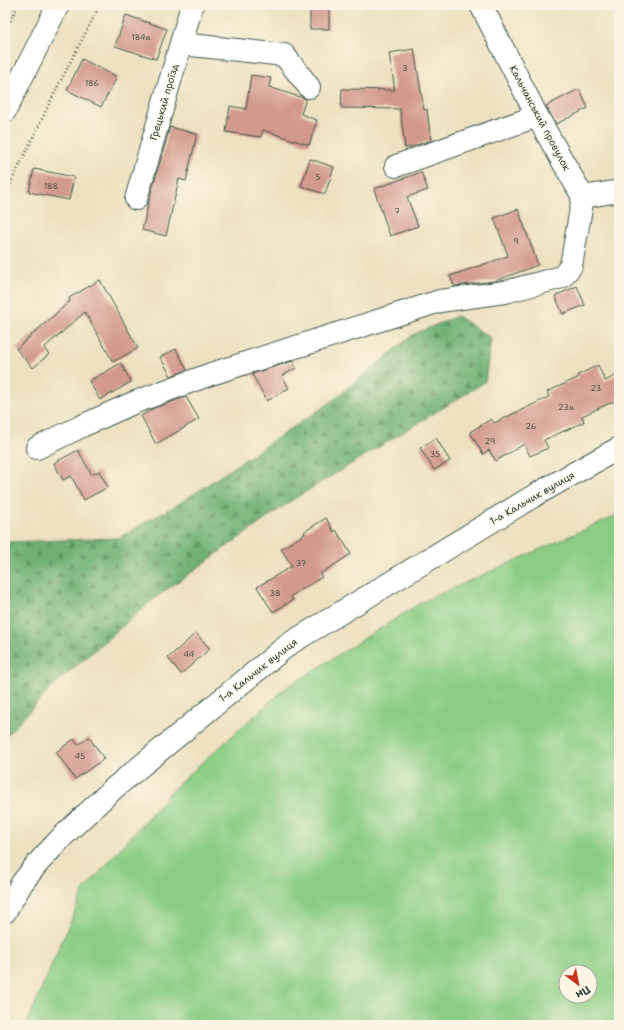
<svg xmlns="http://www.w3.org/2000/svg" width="624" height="1030" font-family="'Shantell Sans',sans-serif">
<defs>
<pattern id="forest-firs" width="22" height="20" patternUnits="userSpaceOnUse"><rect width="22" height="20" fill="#70b073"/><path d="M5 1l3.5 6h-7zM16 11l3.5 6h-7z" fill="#5b905f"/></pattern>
</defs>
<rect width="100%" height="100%" fill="#fcf5e5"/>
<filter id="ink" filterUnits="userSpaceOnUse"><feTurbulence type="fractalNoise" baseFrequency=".025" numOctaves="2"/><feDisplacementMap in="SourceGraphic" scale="8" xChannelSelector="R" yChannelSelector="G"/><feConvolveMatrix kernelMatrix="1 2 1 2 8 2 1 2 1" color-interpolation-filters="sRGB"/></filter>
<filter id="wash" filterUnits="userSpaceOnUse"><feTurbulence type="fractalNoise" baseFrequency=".012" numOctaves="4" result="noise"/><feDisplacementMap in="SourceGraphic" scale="16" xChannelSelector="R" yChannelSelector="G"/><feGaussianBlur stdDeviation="0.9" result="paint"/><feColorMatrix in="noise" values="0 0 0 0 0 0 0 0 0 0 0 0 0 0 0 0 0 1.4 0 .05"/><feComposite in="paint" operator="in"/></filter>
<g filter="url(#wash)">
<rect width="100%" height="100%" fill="#eee1c1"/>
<path fill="#8bcd86" stroke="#55855d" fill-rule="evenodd" d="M619,514V1025H26L84,890L173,789L283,690L422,602ZM566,972H590V996H566Z"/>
<path fill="url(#forest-firs)" stroke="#487654" d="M457,316L491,338L485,382L294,499L155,598L51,688L5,737V542L118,538L180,503L328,404L414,334Z"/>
<g id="blocks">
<g fill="#d2998e">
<rect x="310" y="5" width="19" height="24"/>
<path d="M126,15L167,29L156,59L115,46Z"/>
<path d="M414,49L424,110L427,109L431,140L414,146L405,148L400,109L341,108L342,89L395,90L389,53Z"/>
<path d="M82,59L117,77L101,107L67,90Z"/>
<path d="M251,75L271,78L269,87L306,99L301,114L317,120L309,145L263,130L261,137L226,132L230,106L246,109Z"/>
<path d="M579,89L588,108L556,124L546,106Z"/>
<path d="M170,127L197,134L186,181L179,179L166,236L142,230L150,197Z"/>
<path d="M310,159L334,167L325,194L301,186Z"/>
<path d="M34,169L74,177L69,200L29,192Z"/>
<path d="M421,172L428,190L407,197L418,226L390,236L374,189Z"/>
<path d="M518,209L538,265L495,281L454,286L450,276L508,256L494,218Z"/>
<path d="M100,280L138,348L113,362L85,312L44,348L49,354L33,368L16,349L70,301L69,298Z"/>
<path d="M577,286L585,305L563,314L555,296Z"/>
<path d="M176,349L187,370L171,376L160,357Z"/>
<path d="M293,361L296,368L282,376L289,388L267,401L252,374Z"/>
<path d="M121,363L131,382L100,400L89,381Z"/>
<path d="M598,365L605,381L619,374V399L582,416L584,422L544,440L548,448L530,456L524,444L496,461L489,450L483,454L470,432L491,419L494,423L549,397L547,392L579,377L578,375Z"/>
<path d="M186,397L199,419L156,444L141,416L154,408Z"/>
<path d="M436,438L450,461L434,470L420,448Z"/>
<path d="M78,450L92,475L99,471L108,487L84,500L71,476L63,480L54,463Z"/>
<path d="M326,518L334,532L336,530L351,554L320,574L322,577L291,596L293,600L273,612L257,587L292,566L281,549L305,534L304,532Z"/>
<path d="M196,633L210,649L181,674L168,658Z"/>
<path d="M89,737L104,759L75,779L56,752L74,739L78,745Z"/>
</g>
</g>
</g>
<g filter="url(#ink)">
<use href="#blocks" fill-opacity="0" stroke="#3e5649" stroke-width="1"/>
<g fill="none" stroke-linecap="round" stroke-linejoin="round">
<g stroke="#3e5649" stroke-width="24">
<g id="minor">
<path d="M481,5L537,116L583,197"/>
<path d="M181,44L284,55L309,87"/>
<path d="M5,111L58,5"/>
<path d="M396,166L537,116"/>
<path d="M583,197L619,191"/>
<path d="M136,199L192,5"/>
<path d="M37,448L82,426L133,403L211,374L440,301L505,292L562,277L571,266L583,197"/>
<path d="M5,912L22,883L37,864L63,836L113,789L289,644L537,494L619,448"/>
</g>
</g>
<g stroke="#3e5649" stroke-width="2.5" stroke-dasharray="1 3" stroke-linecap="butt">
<path d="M5,32L18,5"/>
<path d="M5,195L57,88L100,5"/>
</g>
<use href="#minor" stroke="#fff" stroke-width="22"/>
</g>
</g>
<g text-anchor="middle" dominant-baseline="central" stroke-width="3" stroke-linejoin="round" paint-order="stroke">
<g font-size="8" fill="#4c544a">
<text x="141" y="37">184а</text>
<text x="405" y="68">3</text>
<text x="92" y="83">186</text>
<text x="318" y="177">5</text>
<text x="51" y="186">188</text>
<text x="397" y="211">7</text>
<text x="516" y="241">9</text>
<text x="596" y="388">23</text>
<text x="566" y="407">23а</text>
<text x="531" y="426">26</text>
<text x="490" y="441">29</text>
<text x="435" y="454">35</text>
<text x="301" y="563">37</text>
<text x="275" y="593">38</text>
<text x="189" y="654">44</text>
<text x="80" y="756">45</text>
</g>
<g font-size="10" fill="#1f3d34" stroke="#fcf5e5">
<text transform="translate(164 102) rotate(-74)">Грецький проїзд</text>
<text transform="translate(540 118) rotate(62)">Кальчанський провулок</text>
<text transform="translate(532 498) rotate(-30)">1-а Кальчик вулиця</text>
<text transform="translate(258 670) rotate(-38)">1-а Кальчик вулиця</text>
</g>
</g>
<rect width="624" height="1030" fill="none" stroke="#fcf5e5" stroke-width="20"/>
<g transform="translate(578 984) rotate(148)"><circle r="19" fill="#fcf5e5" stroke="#a4ab9e"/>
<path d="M0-3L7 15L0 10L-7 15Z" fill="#c8321e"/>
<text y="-6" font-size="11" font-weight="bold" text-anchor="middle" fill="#1f3d34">Пн</text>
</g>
</svg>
